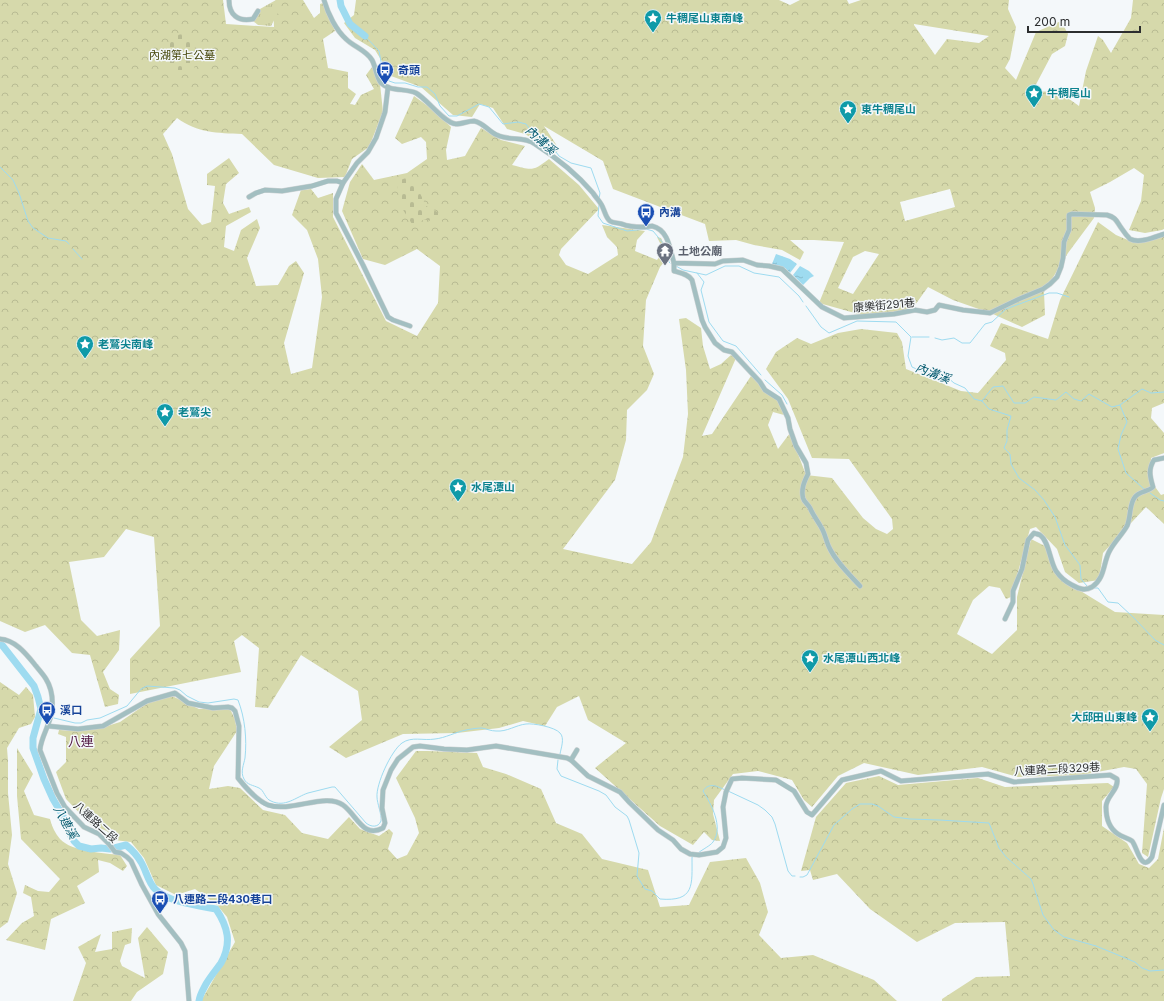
<svg xmlns="http://www.w3.org/2000/svg" width="1164" height="1001" font-family="Inter,'Noto Sans TC',sans-serif">
<defs>
<pattern id="forest-crowns" width="20" height="18" patternUnits="userSpaceOnUse"><rect width="20" height="18" fill="#d6d9ab"/><path d="M2 6a3 3 0 1 1 6 0M12 15a3 3 0 1 1 6 0" fill="none" stroke="#b8bb93"/></pattern>
<pattern id="cemetery-stones" width="16" height="16" patternUnits="userSpaceOnUse"><rect width="16" height="16" fill="#d6d9ab"/><path d="M2 7V4a2 2 0 0 1 4 0v3zM10 15v-3a2 2 0 0 1 4 0v3z" fill="#b8bb93"/></pattern>
<pattern id="park-tufts" width="24" height="20" patternUnits="userSpaceOnUse"><rect width="24" height="20" fill="#d6d9ab"/><path d="M3 7l-1-3M5 7V3M7 7l1-3M15 17l-1-3M17 17v-4M19 17l1-3" fill="none" stroke="#b8bb93"/></pattern>
<pattern id="water-ripples" width="26" height="14" patternUnits="userSpaceOnUse"><rect width="26" height="14" fill="#9edbf0"/><path d="M2 4q2-2 4 0t4 0M15 11q2-2 4 0t4 0" fill="none" stroke="#88bcce"/></pattern>
</defs>
<rect width="100%" height="100%" fill="#f4f8fa"/>
<g fill="url(#forest-crowns)" fill-rule="evenodd">
<path d="M0,0H223L226,24L274,27L273,4L276,0H303L314,18L320,13V4L323,3L335,31L323,39L328,68L348,72V88L356,94L350,104L355,105L361,95L374,89L366,75L372,67L380,84L383,112L369,147L352,159L345,177L318,178L274,165L242,134C217,133 198,133 177,118L163,134L172,154L188,209L202,225L211,222L215,186L207,185V174L229,158L239,173L226,184L223,203L229,214L249,207L251,212L226,226L224,247L234,251L241,230L257,219L260,228L247,258L256,286L278,285L289,266L296,261L304,273L284,343L291,374L312,368L322,297L318,259L307,230L292,215L301,190L311,189L318,198L333,193V217L386,321L417,336L438,303L440,266L417,249L385,265L363,259L342,211L350,182L362,164L374,180L407,173L427,159L426,142L421,137L402,144L395,138L414,96L436,112L451,127L446,150L447,160L465,156L481,128L501,140L525,146L512,165C532,170 532,172 549,159L579,185L599,209L561,249L559,255L566,265L588,274L618,255L617,247L607,237L602,225L645,231L637,240L635,251L657,260L664,251L657,237L661,238L669,256L660,267L646,300L643,346L654,374L647,390L627,410L626,440L615,480L563,549L632,564L651,542L683,457L688,414L686,370L679,319L686,318L701,328L703,346L710,369L721,364L731,355L736,358L702,436L712,434L751,376L781,404L784,415L773,412L768,425L778,449L790,433L806,475L832,478L863,518L876,529L887,534L893,529L892,519L849,459L812,458L788,399L766,369L776,352L797,338L811,344L838,333L861,329L897,333L902,342L906,369L961,391L978,393L1006,360L1005,353L990,346L1001,323L1048,339L1060,300L1098,222L1116,235L1135,243L1164,235V403L1152,408L1151,418L1164,433V453L1151,458L1153,484L1161,495L1164,494V524L1146,507L1103,553L1099,580L1079,583L1065,572L1057,549L1036,527L1030,529L1011,597L1006,599L1000,588L989,586L973,600L957,634L992,654L1017,630V597L1031,539L1045,546L1061,579L1115,612L1164,615V789L1161,798L1148,857L1142,853L1147,784L1136,769L1124,767L1081,775L1018,777L982,767L918,775L864,763L838,776L812,807L804,800L792,780L758,771L733,774L714,800L713,814L720,841L712,840L704,832L693,845L660,826L595,768L626,743L588,720L579,696L557,707L545,726L523,721L499,728L457,733L403,734L346,758L329,747L362,720L358,691L301,655L268,708L255,707L259,648L242,635L234,641L241,672L130,694V659L160,626L154,537L126,529L104,557L69,562L81,620L97,636L120,630L119,650L103,672L110,689L119,695L118,704L105,707L90,655L72,653L45,625L25,632L0,621Z"/>
<path d="M356,0H779L790,5L800,0H847L849,4L861,0H1009L1008,9L1016,27L1010,59L1005,68L1016,80L1036,32L1061,21L1068,34L1065,46L1052,54L1032,92L1058,91L1079,106L1086,71L1098,36L1103,40L1111,53L1131,18L1133,0H1164V229L1162,230L1145,233L1129,230L1141,201L1144,175L1134,168L1110,182L1090,192L1095,208L1094,218L1068,253L1044,292L1045,315L1022,327L993,314L953,300L928,287L910,312L869,317L819,303L844,242L814,240H790L804,252L800,260L782,250L754,245L736,240L709,241L705,224L613,189L603,161L544,126L559,149L556,153L525,134L507,129L493,108L480,104L472,117L453,115L421,87L391,76L375,50L355,38L344,23L354,15ZM914,25V24L989,36L979,43L947,39L935,55ZM950,189L955,207L905,221L900,202ZM865,251L879,254L853,294L838,288L853,257Z"/>
<path d="M0,682L19,695L26,687L33,695L35,717L31,724L19,728L7,748L8,761V793L12,835L8,864L17,893L8,922L0,928Z"/>
<path d="M172,696L199,709H230L235,719L237,731L214,766L209,789L228,786L240,788L263,810L285,815L302,833L328,839L349,817L360,829L379,836L389,829L393,833L388,849L397,859L407,855L419,833L415,818L396,778L416,751H428L477,753L483,767L506,774L541,789L556,823L582,834L602,859L648,870L660,907L689,905L710,862L746,858L760,883L768,912L759,935L781,958L813,955L874,980L897,1001H201L235,942L227,917L217,905L195,889L176,895L156,885L144,858L131,842L114,840L107,831L91,825L66,799L56,772L66,762V737L58,734L59,730L78,731L101,728L120,722L149,702Z"/>
<path d="M17,748L33,774L24,791L34,815L50,819C52,827 55,833 60,839C72,852 104,853 120,855L127,866L123,871L110,863L98,860L99,872L77,886L85,903L51,919L45,950L6,940L22,923L34,916L31,897L23,893L25,885L38,891L49,892L60,879L21,839L17,796Z"/>
<path d="M879,776L898,785L978,778L1005,787L1108,783L1114,787L1102,801V826L1127,843L1139,864L1149,868L1158,859L1164,828V1001H942V999L976,977L1010,976L1005,922L955,923L917,942L870,909L837,874L813,880L810,870L801,871L816,817L846,783Z"/>
<path d="M147,927L168,952L163,974L137,992L131,1001H73L86,963L78,947L101,934L95,952L112,949V932L132,928L131,943L125,945L120,961L122,966L145,978L138,938Z"/>
</g>
<g fill="url(#cemetery-stones)">
<path d="M182,34L194,42L197,65L192,70H169L168,48L173,36Z"/>
<path d="M412,176L426,206L441,214L442,222L436,224L426,219L412,224L400,205L397,181Z"/>
</g>
<path fill="url(#park-tufts)" d="M276,0H283L279,11L271,26L258,25L253,21L260,9Z"/>
<g fill="url(#water-ripples)">
<path d="M776,254L790,259L797,264L790,273L785,268L772,264Z"/>
<path d="M800,266L809,271L814,276L810,278L803,285L793,275Z"/>
</g>
<g fill="none" stroke-linecap="round" stroke-linejoin="round">
<g stroke="#9edbf0" stroke-width="1">
<path d="M365,36L379,51L383,72L389,81L395,83H405L418,87H427L435,94L440,106L449,116H457L479,104L489,107L503,124L518,122L526,124L537,139L551,145L559,156L571,163L591,168L600,193L599,199"/>
<path d="M0,167L13,180L19,193L28,221L33,228L48,238L66,241L69,244"/>
<path d="M599,205L598,216L603,223L627,231L646,229L653,231L663,243L669,262L670,263"/>
<path d="M73,249L82,259"/>
<path d="M676,266L683,270L706,275L725,266H739L754,273L779,277L799,296L803,302"/>
<path d="M697,273L704,282L701,290L709,322L723,341L736,346L761,375"/>
<path d="M806,306L821,327L829,333L857,321L896,322L911,337L908,356L912,367L921,371L947,377L954,383L965,388L974,399L982,401L993,387L1003,386L1014,403H1025L1034,397L1056,400L1066,392L1074,399L1081,401L1089,394L1112,407L1120,405L1142,389L1151,393L1164,392"/>
<path d="M912,337H929"/>
<path d="M935,338L942,340L954,338L962,343H970L985,324L992,322L1006,309L1049,293H1057L1069,297"/>
<path d="M765,380L782,395L787,404"/>
<path d="M982,401L989,409L1011,416L1007,430V441L1004,448L1010,454L1011,464L1019,478L1035,490L1044,500L1055,517L1065,545L1080,565L1081,579L1087,586"/>
<path d="M1120,405L1127,422L1121,435L1118,449L1126,473L1144,489"/>
<path d="M1150,493L1160,500L1164,501"/>
<path d="M1094,588H1098L1108,602L1118,603L1134,618L1155,640L1164,645"/>
<path d="M40,715L47,717"/>
<path d="M54,718L75,723H81L87,720L100,718L127,706L141,689L147,686L175,688L180,690L187,696L199,702L208,703L234,699L238,700C245,718 247,739 245,758C244,764 240,772 244,779C247,785 253,785 259,788C264,790 265,799 271,801C285,808 296,797 308,793C316,791 324,789 332,787H335L366,823C371,827 378,828 381,821C382,815 377,803 377,797C376,784 391,751 402,743C412,736 423,741 435,739C445,738 456,732 466,730C471,729 477,728 482,728C487,729 491,731 496,731C507,732 516,725 526,724C533,723 555,727 560,733C565,738 561,748 560,754"/>
<path d="M558,760L557,769L561,776L599,791L606,795L615,807L627,816L629,820L639,853L637,876L645,889L652,891L660,899C695,902 692,885 692,857L694,856"/>
<path d="M728,791L758,805L765,810L772,817L775,824L788,871L792,876H795"/>
<path d="M698,853C703,849 710,846 713,842C724,827 711,804 703,791C709,782 717,786 725,790"/>
<path d="M800,877H803L807,875L834,825L852,809L860,804H872L878,806L894,817L910,819L939,820L989,823L999,848L1006,857L1031,879L1033,884L1043,915L1054,930L1064,937L1096,946L1135,962L1142,968L1150,971L1164,970"/>
</g>
<g stroke="#9edbf0" stroke-width="7">
<path d="M340,0L341,6L350,24L365,36"/>
<path d="M0,645H2L34,686L38,697L41,709L33,738V748L44,779L53,799L63,816L68,831L74,841L79,846L91,849L101,848L110,849L126,845C132,850 137,855 141,862C146,870 148,882 155,889C167,902 200,906 216,909C228,927 232,943 221,963C216,970 210,977 206,984C203,990 200,994 199,1001"/>
</g>
<g stroke="#d0d4d5" stroke-width="5.5">
<g id="minor">
<path d="M229,0C229,15 238,22 253,19L258,11"/>
<path d="M324,0C328,14 336,30 346,39C354,47 366,50 372,60C376,67 376,77 381,83C390,92 406,88 416,93C427,99 444,123 456,124C462,124 468,121 474,121C484,123 489,132 497,135C509,141 524,136 535,144C557,158 576,173 593,193C596,198 601,202 603,208C605,212 606,218 610,221C613,223 619,223 622,224C629,227 636,227 643,227C646,227 649,226 652,226C669,230 670,250 674,263L715,264L723,261L743,260L757,265L769,266L782,269L822,307L844,318L894,314L915,310L927,312L935,310L939,305L963,310L990,313L1019,299L1043,289L1050,284L1057,277L1061,267L1063,258L1064,242L1069,230V215L1072,214L1107,215C1117,218 1116,221 1122,229C1124,232 1128,237 1130,239C1139,244 1155,237 1164,234"/>
<path d="M388,87L385,112L376,138L368,152L357,163L343,183L336,199V213L363,265L388,317L393,320L410,326"/>
<path d="M249,197L256,193L265,190L282,191L312,186L328,181H337L343,183"/>
<path d="M674,263V271C681,273 688,274 692,280L702,320L705,327L715,343L724,350L732,352L760,382L765,390L779,399L788,418L790,429L796,446L806,463L808,474C804,482 801,489 803,498C804,502 808,504 810,508C813,515 817,520 821,527C825,533 826,541 829,547C836,562 849,574 860,586"/>
<path d="M1005,619L1013,602V591L1022,569L1028,540L1034,533C1036,534 1038,534 1040,535C1049,541 1050,562 1056,571C1060,577 1066,582 1072,585C1079,589 1085,591 1092,587C1105,578 1103,564 1109,552C1114,542 1122,535 1127,526C1131,517 1129,504 1135,497C1139,491 1148,492 1153,487C1150,477 1148,469 1154,460L1164,458"/>
<path d="M0,639C16,640 27,655 36,666C39,670 43,674 46,679C51,687 53,699 52,709C51,724 41,736 40,750L57,793L65,807L84,827L99,834L109,844L115,852L121,853L127,857L131,861L142,885L158,914L181,943L185,951L189,1001"/>
<path d="M48,726L78,729L103,726L147,701L175,693L188,703L213,708L228,707L232,708L235,711L239,726L238,778C246,788 256,800 268,805C291,813 326,792 343,805C357,815 363,839 383,828L385,823L382,808L383,790L391,770L398,759L413,747L420,746L444,749L467,750L496,746L567,758L571,760L588,776L620,792L629,802L658,830L673,840L681,849L690,854L699,855L717,852L723,847L726,838L723,807L726,792L732,779L742,778L776,780L794,791L807,812L812,815L842,780L881,771L901,781L988,774L1014,782L1110,775L1117,779C1119,790 1106,796 1106,807C1106,817 1109,828 1118,834C1122,837 1128,838 1132,841C1137,846 1141,874 1152,857L1164,805"/>
<path d="M571,760L577,750"/>
</g>
</g>
<use href="#minor" stroke="#a3bfc1" stroke-width="4.5"/>
</g>
<defs>
<g id="sight-pin" transform="scale(0.9)"><path d="M0 17L-7.5 6A9.5 9.5 0 1 1 7.5 6Z" fill="#0f9aa8" stroke="#f4f8fa"/><path d="M0-6L1.8-2.2L6-1.7L2.9 1.2L3.7 5.4L0 3.3L-3.7 5.4L-2.9 1.2L-6-1.7L-1.8-2.2Z" fill="#fff"/></g>
<g id="bus-pin" transform="scale(0.9)"><path d="M0 17L-7.5 6A9.5 9.5 0 1 1 7.5 6Z" fill="#1a4fb4" stroke="#f4f8fa"/><path d="M-5-6H5V4H4V6H2V4H-2V6H-4V4H-5ZM-3.5-4V0h7V-4ZM-3.5 1.2v1.5H-2V1.2ZM2 1.2v1.5H3.5V1.2Z" fill="#fff"/></g>
<g id="temple-pin" transform="scale(0.9)"><path d="M0 17L-7.5 6A9.5 9.5 0 1 1 7.5 6Z" fill="#6b7280" stroke="#f4f8fa"/><path d="M0-6L5-2H3V0L6.5 2.5H4V6H1.5V3h-3V6H-4V2.5H-6.5L-3 0V-2H-5Z" fill="#fff"/></g>
</defs>
<g fill-rule="evenodd">
<use href="#sight-pin" x="653" y="18"/>
<use href="#bus-pin" x="385" y="70"/>
<use href="#sight-pin" x="1034" y="93"/>
<use href="#sight-pin" x="848" y="109"/>
<use href="#bus-pin" x="646" y="212"/>
<use href="#temple-pin" x="665" y="251"/>
<use href="#sight-pin" x="85" y="344"/>
<use href="#sight-pin" x="165" y="412"/>
<use href="#sight-pin" x="458" y="487"/>
<use href="#sight-pin" x="810" y="658"/>
<use href="#bus-pin" x="47" y="710"/>
<use href="#sight-pin" x="1150" y="717"/>
<use href="#bus-pin" x="160" y="899"/>
</g>
<g text-anchor="middle" dominant-baseline="central" stroke-width="3" stroke-linejoin="round" paint-order="stroke">
<g font-size="11" font-weight="bold" fill="#0d838f" stroke="#f4f8fa" text-anchor="start">
<text x="666" y="18">牛稠尾山東南峰</text>
<text x="1047" y="93">牛稠尾山</text>
<text x="861" y="109">東牛稠尾山</text>
<text x="98" y="344">老鷲尖南峰</text>
<text x="178" y="412">老鷲尖</text>
<text x="471" y="487">水尾潭山</text>
<text x="823" y="658">水尾潭山西北峰</text>
<text x="1137" y="717" text-anchor="end">大邱田山東峰</text>
</g>
<g font-size="11" fill="#434406" stroke="#f4f8fa">
<text x="182" y="55">內湖第七公墓</text>
</g>
<g font-size="11" font-weight="bold" fill="#164399" stroke="#f4f8fa" text-anchor="start">
<text x="398" y="70">奇頭</text>
<text x="659" y="212">內溝</text>
<text x="60" y="710">溪口</text>
<text x="173" y="899">八連路二段430巷口</text>
</g>
<g font-size="11" font-weight="bold" fill="#5b616d" stroke="#f4f8fa" text-anchor="start">
<text x="678" y="251">土地公廟</text>
</g>
<g font-size="11" fill="#2c2e2f" stroke="#f4f8fa">
<text transform="translate(884 305) rotate(-5)">康樂街291巷</text>
<text transform="translate(1057 769) rotate(-3)">八連路二段329巷</text>
<text transform="translate(96 822) rotate(42)">八連路二段</text>
</g>
<g font-size="12" font-style="italic" fill="#02596e" stroke="#f4f8fa">
<text transform="translate(541 140) rotate(42)">內溝溪</text>
<text transform="translate(933 373) rotate(21)">內溝溪</text>
<text transform="translate(66 822) rotate(61)">八連溪</text>
</g>
<g font-size="13" fill="#511842" stroke="#f4f8fa">
<text x="81" y="741">八連</text>
</g>
</g>
<path d="M1028 26v6h112v-6" fill="none" stroke="#2c2e2f" stroke-width="2"/>
<text x="1034" y="26" font-size="12" fill="#2c2e2f" stroke="#f4f8fa" stroke-width="3" paint-order="stroke">200 m</text>
</svg>
